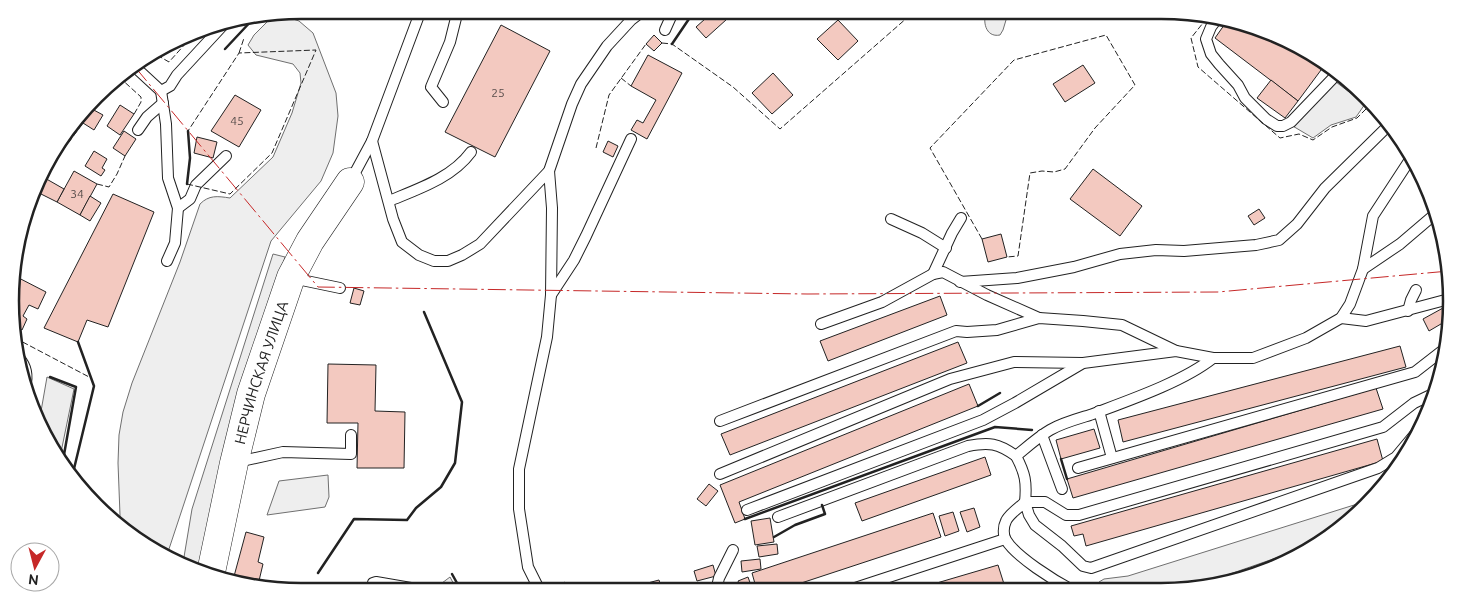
<svg xmlns="http://www.w3.org/2000/svg" width="1462" height="602" font-family="Ubuntu,sans-serif">
<rect width="100%" height="100%" fill="#fff"/>
<g fill="#eee" stroke="#6f6f6f">
<path d="M987,10H1009L1003,30L1000,35C985,38 982,20 987,10Z"/>
<path d="M287,17L299,21L313,33L336,93L338,116L333,153L321,181L271,241L167,555L124,532L119,527L120,515L118,463L119,435L123,412L132,383L180,262L200,204C209,195 217,196 230,198L273,157L292,113L301,83L300,73L293,64L256,55L248,45L254,35L271,18Z"/>
<path d="M328,475L329,497L325,507L267,515L279,481Z"/>
<path d="M1370,500L1353,520L1319,543L1187,589L1107,590L1100,587L1099,582L1104,579L1128,576Z"/>
</g>
<g fill="#ededed" stroke="#6f6f6f">
<path d="M1336,82L1365,104L1356,117L1331,125L1313,138L1291,125Z"/>
<path d="M273,254L285,257L242,397L198,571L183,563L192,509Z"/>
<path d="M47,377L74,389L59,462L40,417Z"/>
<path d="M450,577L458,592H442L438,586Z"/>
</g>
<g fill="#f3c9c0" stroke="#222">
<path d="M697,10H737L706,38L696,27L705,19Z"/>
<path d="M838,20L858,41L838,60L817,39Z"/>
<path d="M1227,21L1254,25L1324,66L1298,101L1215,38Z"/>
<path d="M501,25L550,51L495,157L445,132Z"/>
<path d="M654,35L662,43L654,51L646,44Z"/>
<path d="M648,55L682,73L647,139L631,130L637,120L643,123L656,100L631,86Z"/>
<path d="M1083,65L1095,83L1065,102L1053,84Z"/>
<path d="M773,73L793,95L772,114L752,93Z"/>
<path d="M1271,80L1298,101L1285,118L1257,98Z"/>
<path d="M1350,81L1353,82L1363,98L1347,85Z"/>
<path d="M235,95L261,110L239,147L211,131Z"/>
<path d="M120,105L134,114L120,135L107,126Z"/>
<path d="M92,109L103,115L94,130L83,123Z"/>
<path d="M124,131L136,139L125,156L113,148Z"/>
<path d="M197,137L217,142L213,158L194,153Z"/>
<path d="M608,141L618,146L613,157L603,152Z"/>
<path d="M94,151L107,159L102,168L105,170L101,176L85,166Z"/>
<path d="M1093,169L1142,206L1120,236L1070,199Z"/>
<path d="M74,171L97,184L80,215L57,202Z"/>
<path d="M43,177L64,189L57,202L37,192Z"/>
<path d="M113,194L154,212L108,327L87,320L78,342L44,328Z"/>
<path d="M90,196L101,203L90,221L80,215Z"/>
<path d="M1259,209L1265,218L1254,225L1248,216Z"/>
<path d="M1001,234L1007,257L988,262L982,239Z"/>
<path d="M13,275L46,292L38,309L29,305L23,316L27,319L22,330L15,326Z"/>
<path d="M354,288L364,291L360,305L350,303Z"/>
<path d="M940,296L947,315L828,361L820,341Z"/>
<path d="M1443,308L1447,315L1446,321L1429,331L1423,319Z"/>
<path d="M958,342L967,363L730,455L721,434Z"/>
<path d="M1400,346L1406,367L1123,442L1118,420Z"/>
<path d="M328,364L376,365L375,411L405,412L404,468H357L358,423H327Z"/>
<path d="M969,384L978,406L739,502L745,519L735,523L720,485Z"/>
<path d="M1376,388L1383,409L1073,498L1067,479Z"/>
<path d="M1094,429L1100,448L1061,459L1056,440Z"/>
<path d="M1377,439L1383,461L1086,546L1083,534L1074,536L1071,526Z"/>
<path d="M985,457L991,475L862,521L855,503Z"/>
<path d="M709,484L718,491L706,506L697,499Z"/>
<path d="M974,508L980,527L967,532L960,512Z"/>
<path d="M953,512L959,531L945,536L939,516Z"/>
<path d="M933,513L941,537L777,591H757L752,573Z"/>
<path d="M770,518L774,542L755,545L751,521Z"/>
<path d="M246,532L264,537L258,562L263,564L258,585L233,580Z"/>
<path d="M777,544L778,554L759,557L757,546Z"/>
<path d="M760,559L761,569L742,572L741,561Z"/>
<path d="M713,565L716,576L697,581L694,571Z"/>
<path d="M998,565L1004,584L984,590H913Z"/>
<path d="M748,577L753,591H742L738,581Z"/>
<path d="M659,580L662,590L642,591L640,585Z"/>
<path d="M565,582L570,591H553V590Z"/>
</g>
<g fill="none" stroke-linecap="round" stroke-linejoin="round">
<g stroke="#222" stroke-width="12">
<g id="lane">
<path d="M1217,19L1211,27L1206,39L1211,54L1219,64L1238,85L1245,98L1266,119L1277,126H1283L1291,122L1338,73"/>
<path d="M665,30L674,10"/>
<path d="M135,67L161,91"/>
<path d="M161,91L166,124L168,178L178,208L175,243L167,261"/>
<path d="M161,91L170,86L177,75L226,22"/>
<path d="M443,102L431,87L450,42L458,10"/>
<path d="M138,130L147,117L163,103"/>
<path d="M372,141L393,219L402,242L419,255L434,261H448L462,255L480,244L549,171L572,104L581,84L607,46L631,20L644,10"/>
<path d="M350,182L372,141L421,10"/>
<path d="M389,201C418,189 452,178 471,152"/>
<path d="M178,208L190,199L196,185L226,156"/>
<path d="M891,219L922,233L946,248"/>
<path d="M1363,269L1400,244L1434,215"/>
<path d="M933,274L952,233L961,218"/>
<path d="M292,278L340,288"/>
<path d="M960,282L1017,278L1074,267L1120,254L1156,250L1184,251L1256,245L1279,240L1297,224L1325,188L1387,127"/>
<path d="M551,295L574,260L586,236L631,139"/>
<path d="M1408,311L1411,300L1416,290"/>
<path d="M1341,318L1366,321L1449,299"/>
<path d="M821,324L882,302L933,274L943,272L987,295L1039,318"/>
<path d="M16,355C25,363 28,371 26,383"/>
<path d="M1213,358C1183,382 1127,401 1090,415C1077,419 1062,423 1050,430C1038,437 1027,447 1016,456C1025,473 1027,482 1025,502H1045L1066,515H1079L1383,427L1414,403L1437,392"/>
<path d="M1099,411L1112,458"/>
<path d="M720,421L956,331L967,332L997,330L1039,318L1083,321L1122,325L1176,351"/>
<path d="M1042,435L1062,489"/>
<path d="M237,462L283,452L351,454V435"/>
<path d="M1078,468L1415,372L1442,351"/>
<path d="M720,474L950,379L1014,362L1083,363"/>
<path d="M747,510L983,420L1015,403L1083,363L1176,351L1213,358H1253L1306,338L1341,318L1350,304L1363,269L1373,216L1411,158"/>
<path d="M778,517L968,446C989,442 998,443 1016,456"/>
<path d="M849,590L1005,539"/>
<path d="M1072,590C1055,581 1016,557 1006,540C1003,535 1003,527 1006,521C1009,514 1020,507 1025,502L1029,515L1035,525L1062,546L1083,566L1091,568L1378,468L1396,457L1416,433L1430,407"/>
<path d="M540,591L528,567L519,509V469L547,337L551,295L552,208L549,171"/>
<path d="M716,591L719,578L733,550"/>
<path d="M373,592V583L376,582L434,592"/>
</g>
</g>
<g stroke="#222" stroke-width="29">
<g id="secondary">
<path id="s1" d="M210,577L234,463L251,394L291,277L310,241L350,182"/>
</g>
</g>
<use href="#lane" stroke="#fff" stroke-width="10"/>
<use href="#secondary" stroke="#fff" stroke-width="28"/>
<g stroke="#222" stroke-width="1" stroke-dasharray="6 2.5" stroke-linecap="butt">
<path d="M615,10L616,11"/>
<path d="M1207,18L1191,38L1198,67L1280,138L1299,134L1313,140L1332,127L1357,118L1370,105"/>
<path d="M662,43L672,44L733,87L780,129L916,10"/>
<path d="M239,53L244,38"/>
<path d="M157,55L169,62L195,33"/>
<path d="M119,77L141,97V102L133,116"/>
<path d="M621,78L631,86"/>
<path d="M596,148L609,95L646,44"/>
<path d="M43,177L83,123"/>
<path d="M97,184L109,187L117,174L125,156"/>
<path d="M187,184L230,194L272,153L316,50L239,53L188,131"/>
<path d="M982,239L930,148L1014,60L1106,35L1135,85L1095,128L1065,169L1054,172L1042,171L1030,173L1018,256L1007,257"/>
<path d="M15,338L91,378"/>
</g>
<g stroke="#222" stroke-width="2.5">
<path d="M606,18L618,10"/>
<path d="M672,44L695,10"/>
<path d="M225,49L254,18"/>
<path d="M187,184L190,158L188,131"/>
<path d="M50,377L76,387L62,466"/>
<path d="M978,406L1000,393"/>
<path d="M1061,459L1067,479"/>
<path d="M72,477L94,386L78,342"/>
<path d="M745,519L995,427L1032,430"/>
<path d="M774,537L795,525L825,514L822,505"/>
<path d="M318,573L354,519L407,520L416,508L441,487L455,463L462,402L424,312"/>
<path d="M452,574L462,592"/>
<path d="M1198,589L1307,550"/>
</g>
<path stroke="#c62828" stroke-width="1" stroke-dasharray="18 4 2.5 4" stroke-linecap="butt" d="M135,67L318,287L807,294L1218,292L1449,271"/>
</g>
<g text-anchor="middle" dominant-baseline="central" stroke-width="4" stroke-linejoin="round" paint-order="stroke">
<g font-size="12" fill="#564c4a">
<text x="498" y="92">25</text>
<text x="237" y="120">45</text>
<text x="77" y="193">34</text>
</g>
<g font-size="15" fill="#222" stroke="#fff">
<text stroke="none"><textPath href="#s1" startOffset="211">НЕРЧИНСКАЯ УЛИЦА</textPath></text>
</g>
</g>
<path d="M0 0H1462V602H0ZM301 19H1161A282 282 0 0 1 1443 301V301A282 282 0 0 1 1161 583H301A282 282 0 0 1 19 301V301A282 282 0 0 1 301 19Z" fill="#fff" fill-rule="evenodd"/>
<path fill="none" stroke="#222" stroke-width="2.5" d="M301 19H1161A282 282 0 0 1 1443 301V301A282 282 0 0 1 1161 583H301A282 282 0 0 1 19 301V301A282 282 0 0 1 301 19Z"/>
<g transform="translate(35 567) rotate(187)"><circle r="24" fill="#ffffff" stroke="#a7a7a7"/>
<path d="M0-4L9 19L0 12L-9 19Z" fill="#c62828"/>
<text y="-8" font-size="14" font-weight="bold" text-anchor="middle" fill="#222222">N</text>
</g>
</svg>
